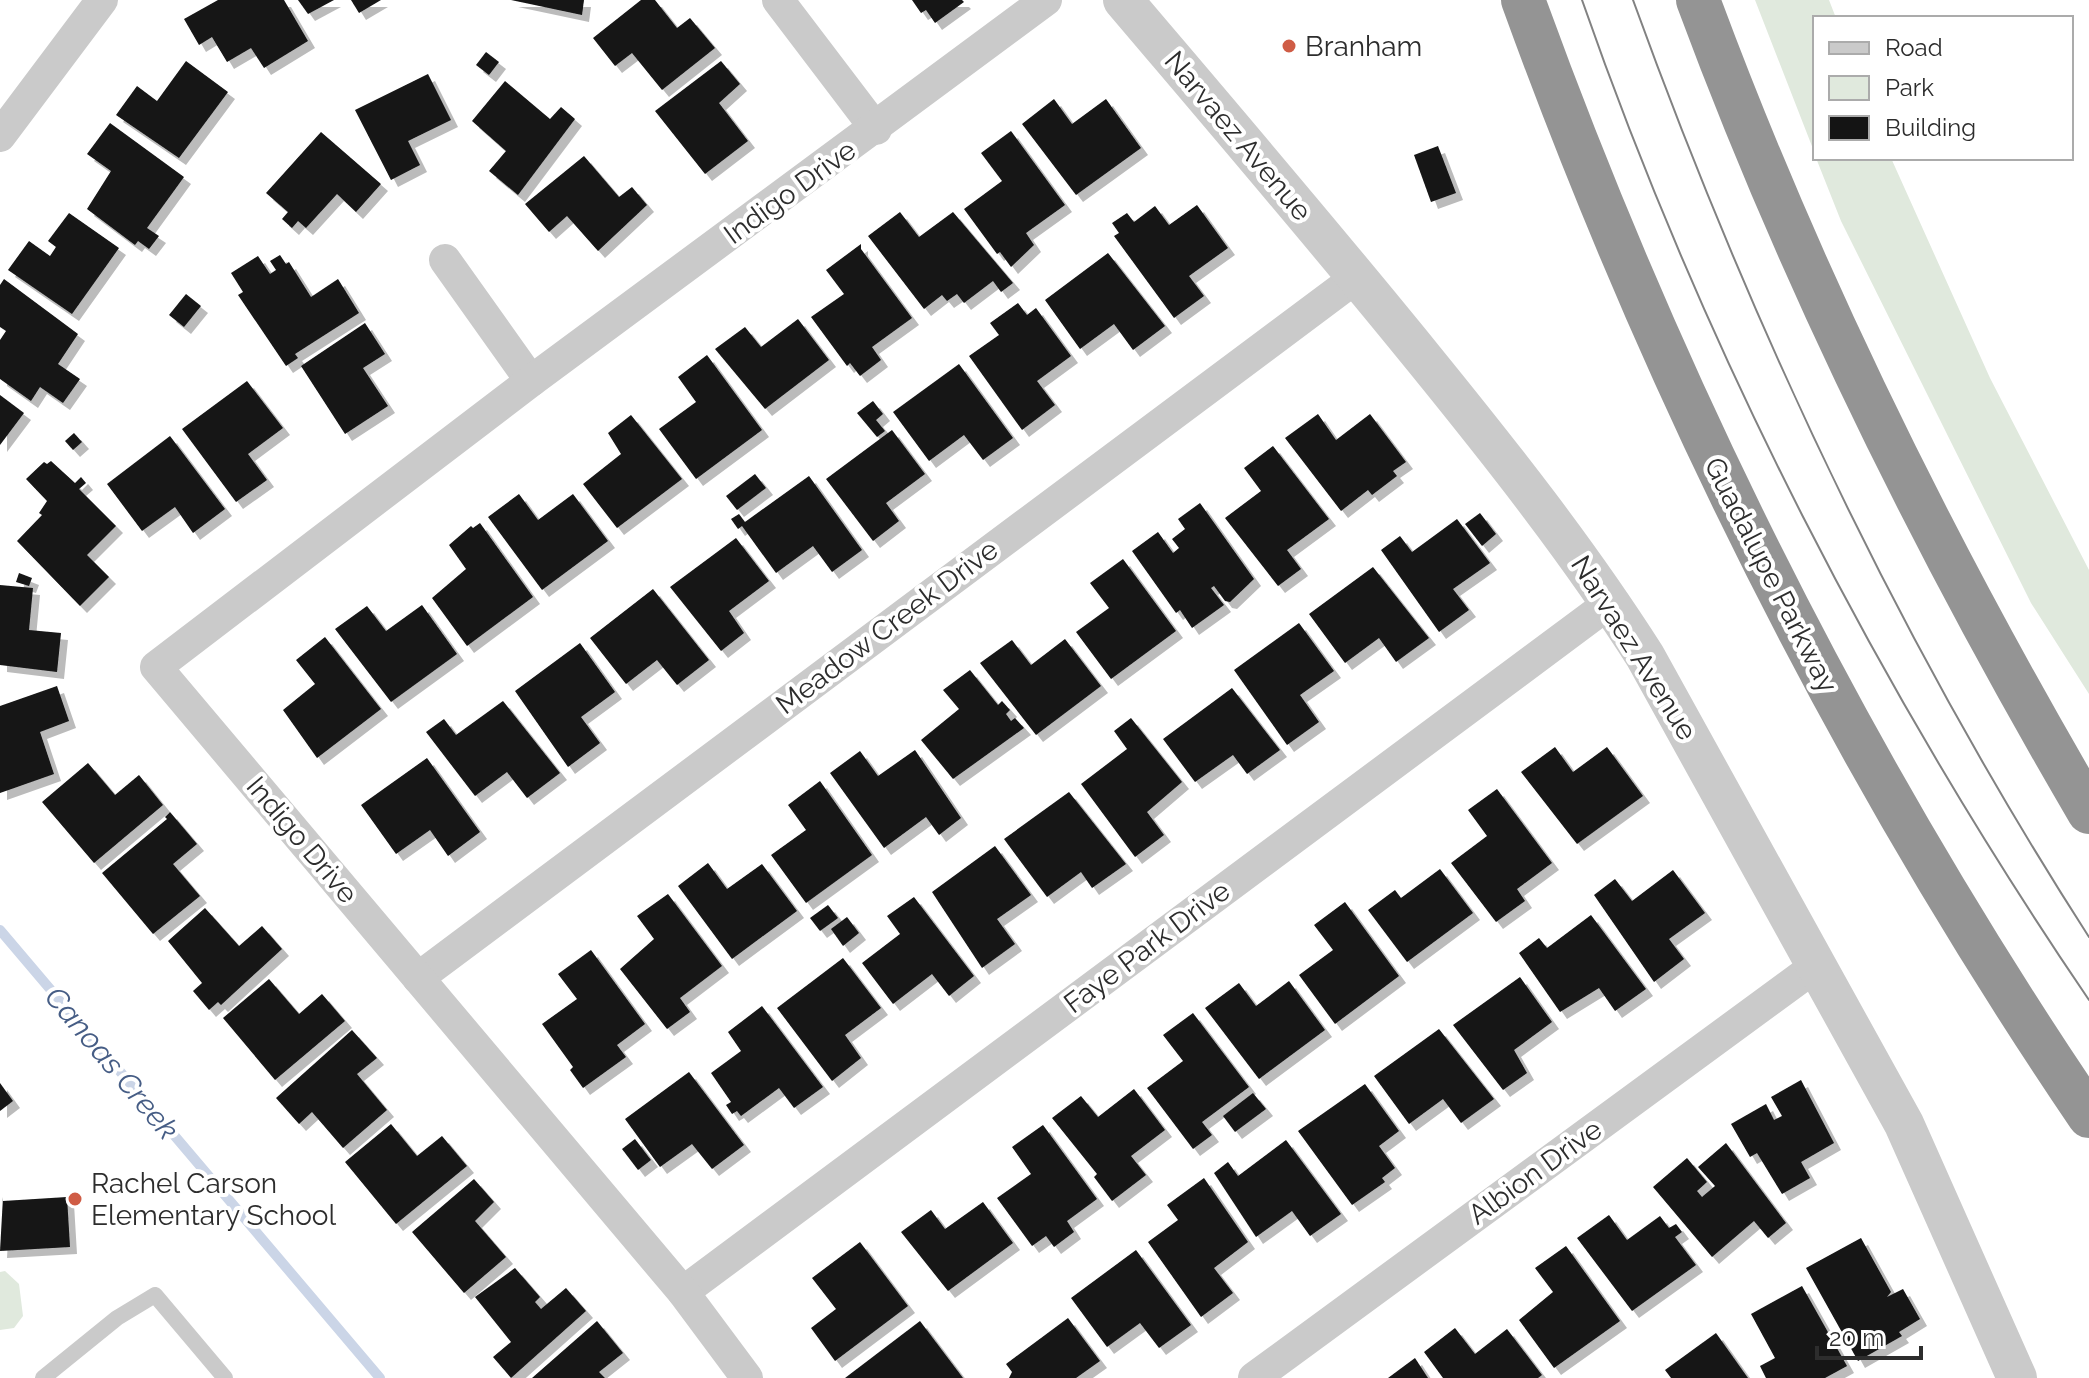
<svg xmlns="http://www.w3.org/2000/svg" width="2089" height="1378" font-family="Raleway,sans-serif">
<defs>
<filter id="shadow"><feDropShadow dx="7" dy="7" stdDeviation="0" flood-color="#0004"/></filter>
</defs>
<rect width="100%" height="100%" fill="#fff"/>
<g fill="#e0e9dd">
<path d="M1755,0H1829L1836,18H1815V154Z"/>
<path d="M1816,158H1891L1990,378L2089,570V694L2031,603L1841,221Z"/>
<path d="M5,1271L19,1284L23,1316L14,1328L0,1330V1272Z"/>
</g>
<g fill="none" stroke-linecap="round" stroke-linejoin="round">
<path stroke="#cbd5e7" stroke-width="10" d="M0,930L380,1378"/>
</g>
<g fill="#141414" filter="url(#shadow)">
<path d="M218,0H284L308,41L264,68L251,48L227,62L212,37L199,45L184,19Z"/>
<path d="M298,0H334L308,14Z"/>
<path d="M351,0H381L359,13Z"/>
<path d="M511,0H584L582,15Z"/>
<path d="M641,0H655L677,28L690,18L715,48L662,90L632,53L615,66L593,38Z"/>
<path d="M912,0H962L964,2L935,23L926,10L921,13Z"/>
<path d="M486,52L499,62L489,75L476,65Z"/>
<path d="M186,61L228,92L179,158L116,115L137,86L157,101Z"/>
<path d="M721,61L740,84L719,103L748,141L705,174L655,111Z"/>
<path d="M428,74L451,120L408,141L420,165L391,180L355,110Z"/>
<path d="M505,81L550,119L561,107L575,119L518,195L489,171L506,151L472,121Z"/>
<path d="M1054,99L1072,124L1106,99L1141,148L1076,195L1022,124Z"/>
<path d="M110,123L184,177L147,228L159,236L149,249L138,241L135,245L87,209L111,171L87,154Z"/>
<path d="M1011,131L1065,205L1026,233L1034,245L1011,267L1000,252L997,254L964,209L1002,181L981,153Z"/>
<path d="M321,132L381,184L356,212L337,194L306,228L298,221L292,228L282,219L288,212L266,193Z"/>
<path d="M1438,146L1456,193L1431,202L1414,155Z"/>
<path d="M584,156L619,197L632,187L647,205L598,251L567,216L549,232L525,204Z"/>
<path d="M1197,205L1228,248L1189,276L1204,296L1174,318L1114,236L1119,233L1112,223L1127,213L1134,222L1155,206L1169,225Z"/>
<path d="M900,212L919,237L953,212L1013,283L1001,292L993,281L964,303L957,294L947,301L942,295L924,309L868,236Z"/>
<path d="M69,213L119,248L72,314L8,270L29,241L50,256L56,247L48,241Z"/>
<path d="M861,244V249L912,318L872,347L881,360L860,376L850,363L847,366L811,317L844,294L826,270Z"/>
<path d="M1108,253L1165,326L1133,350L1114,324L1080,349L1045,300Z"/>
<path d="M280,255L286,264L289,262L311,297L338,279L359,313L295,354L298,358L286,366L238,295L243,292L231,273L258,256L270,274L276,270L270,261Z"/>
<path d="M4,279L78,334L58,364L80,379L63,403L40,387L31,401L0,379V340L6,331L0,327V285Z"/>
<path d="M186,294L201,306L184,327L169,315Z"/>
<path d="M1018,303L1027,315L1036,308L1071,356L1037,381L1055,405L1022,430L969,356L999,335L990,323Z"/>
<path d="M798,319L829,360L765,409L715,349L745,327L761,347Z"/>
<path d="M365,323L385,354L363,368L388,406L345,434L301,366Z"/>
<path d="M707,355L762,430L696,479L659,429L696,402L678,377Z"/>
<path d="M959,364L1013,438L983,460L964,435L929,461L893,412Z"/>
<path d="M247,381L283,428L248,454L267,480L236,502L182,429Z"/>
<path d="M0,395L24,413L0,445Z"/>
<path d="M873,401L883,414L876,420L885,431L877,437L857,413Z"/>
<path d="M1318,414L1336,440L1370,414L1406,462L1393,471L1397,476L1372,495L1368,490L1341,511L1285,438Z"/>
<path d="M631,415L682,479L617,528L583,484L621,454L608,433Z"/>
<path d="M892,430L925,474L886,503L899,521L873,541L826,479Z"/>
<path d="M74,433L82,442L73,450L65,441Z"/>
<path d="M170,436L225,509L193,533L175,507L142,531L107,484Z"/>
<path d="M1273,446L1329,519L1287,550L1301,569L1278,586L1225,518L1261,491L1244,468Z"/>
<path d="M51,461L75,483L81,477L86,483L79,489L116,526L87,555L109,577L80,606L17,541L42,515L39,513L47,501L26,479L44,462L47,464Z"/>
<path d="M755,474L766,488L737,510L726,496Z"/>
<path d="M809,476L862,550L832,572L813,546L776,573L742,526L738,529L731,519L739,514L745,522Z"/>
<path d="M519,494L538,520L573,494L608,541L542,590L488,517Z"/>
<path d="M1200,503L1254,579L1230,602L1225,601L1214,586L1211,588L1224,605L1192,628L1180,610L1176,613L1132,551L1158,532L1173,553L1179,548L1172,539L1185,529L1178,519Z"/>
<path d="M1480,513L1496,534L1482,546L1465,524Z"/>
<path d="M1457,519L1490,563L1453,589L1469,610L1439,632L1381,550L1400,536L1412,552Z"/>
<path d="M480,523L533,597L467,646L432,598L466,569L449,545L471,526L473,528Z"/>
<path d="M736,538L769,581L729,611L744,633L721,651L670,587Z"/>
<path d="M1123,559L1176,631L1111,679L1076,632L1109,608L1090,583Z"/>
<path d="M1373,567L1429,638L1396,662L1379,638L1345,663L1309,614Z"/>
<path d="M19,573L32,578L29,586L16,582Z"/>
<path d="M0,585L33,588L29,630L61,633L57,672L0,665Z"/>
<path d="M653,589L709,660L677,685L657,660L626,684L590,638Z"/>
<path d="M422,605L457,654L391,702L335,629L367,606L386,631Z"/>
<path d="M1299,623L1334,671L1300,695L1319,722L1287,745L1234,670Z"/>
<path d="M325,637L381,709L317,758L283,710L315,684L296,660Z"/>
<path d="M1065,639L1101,686L1036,735L980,663L1012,640L1031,665Z"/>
<path d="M580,643L615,692L581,717L600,743L568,767L515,691Z"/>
<path d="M970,670L998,705L1002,701L1010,710L1006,714L1011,721L1015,718L1024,728L953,779L921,740L959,709L943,690Z"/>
<path d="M57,686L69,721L40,732L54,774L0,793V706Z"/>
<path d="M1232,688L1280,750L1247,774L1233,755L1195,782L1163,739Z"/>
<path d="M503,701L560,773L527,798L507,772L475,796L426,732L444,719L456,735Z"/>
<path d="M1131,718L1182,782L1147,812L1164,835L1135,857L1081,784L1127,749L1114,731Z"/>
<path d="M1555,747L1573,772L1607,747L1643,796L1577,844L1521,772Z"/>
<path d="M915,750L961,818L939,835L926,817L884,848L830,773L860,751L878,776Z"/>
<path d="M427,758L480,832L448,856L430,830L396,854L361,805Z"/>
<path d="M88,763L115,795L139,775L163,805L94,863L42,802Z"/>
<path d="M820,781L872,855L806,903L771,855L806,830L788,805Z"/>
<path d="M1497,789L1552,863L1517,889L1525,901L1496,922L1451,863L1487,836L1468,810Z"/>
<path d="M1069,792L1126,864L1092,888L1081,872L1047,897L1004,839Z"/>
<path d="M170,812L197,844L173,864L200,896L153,934L102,873L167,819L165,817Z"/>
<path d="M995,846L1031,895L997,919L1015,944L982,968L932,892Z"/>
<path d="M708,863L727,889L762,864L797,911L732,959L678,886Z"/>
<path d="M1440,869L1473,913L1407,962L1368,910L1395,890L1401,898Z"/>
<path d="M1673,870L1705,913L1669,939L1684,959L1654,982L1594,895L1615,879L1632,901Z"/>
<path d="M668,894L722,966L680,998L690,1012L667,1029L620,969L654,939L637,916Z"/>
<path d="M914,897L974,976L949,996L932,974L893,1004L862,963L900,934L887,916Z"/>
<path d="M1345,902L1399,976L1335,1024L1299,975L1333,950L1314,925Z"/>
<path d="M828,905L838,918L820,931L810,918Z"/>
<path d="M205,908L239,946L262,926L282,949L221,1005L218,1002L209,1010L193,991L202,983L168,941Z"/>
<path d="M1591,915L1646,989L1615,1011L1599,988L1560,1012L1519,953L1539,938L1547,948Z"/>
<path d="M847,917L859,933L843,946L831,929Z"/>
<path d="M591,950L645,1024L617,1045L626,1057L583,1088L570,1070L573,1067L542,1024L577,999L558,974Z"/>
<path d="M843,958L881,1008L845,1035L861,1058L832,1081L777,1008Z"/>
<path d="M1520,977L1552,1022L1514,1050L1527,1073L1503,1090L1453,1025Z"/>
<path d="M269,979L299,1014L322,994L345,1021L275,1080L223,1018Z"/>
<path d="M1289,981L1325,1030L1259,1079L1205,1008L1239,983L1256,1006Z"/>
<path d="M762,1006L823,1087L794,1108L779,1088L741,1116L737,1111L732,1114L726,1105L731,1102L711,1073L741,1051L728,1032Z"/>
<path d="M1193,1013L1249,1087L1202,1122L1212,1135L1193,1149L1147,1088L1183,1061L1163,1035Z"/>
<path d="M1439,1029L1494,1099L1461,1123L1443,1099L1409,1124L1374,1076Z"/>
<path d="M352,1030L377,1058L357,1074L387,1110L343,1148L312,1112L299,1124L276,1098Z"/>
<path d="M689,1072L744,1145L712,1169L692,1144L660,1167L625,1119Z"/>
<path d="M1801,1080L1834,1143L1801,1162L1810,1178L1782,1194L1757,1153L1750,1157L1731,1124L1766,1104L1774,1120L1782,1116L1771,1097Z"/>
<path d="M0,1083L13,1101L0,1111Z"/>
<path d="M1365,1084L1399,1131L1379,1146L1395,1168L1382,1178L1385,1182L1352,1205L1298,1131Z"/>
<path d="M1134,1089L1165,1130L1131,1156L1146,1175L1112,1201L1094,1177L1097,1174L1052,1118L1081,1096L1098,1117Z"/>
<path d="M1253,1093L1266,1109L1235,1132L1223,1116Z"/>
<path d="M391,1124L417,1156L442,1136L467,1166L396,1224L345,1162Z"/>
<path d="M1043,1125L1097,1199L1067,1221L1074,1232L1054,1247L1046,1236L1032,1246L997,1198L1031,1174L1012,1147Z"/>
<path d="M635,1139L651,1160L638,1170L622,1149Z"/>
<path d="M1286,1140L1341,1214L1310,1236L1292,1211L1256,1237L1214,1173L1228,1162L1238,1176Z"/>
<path d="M1726,1143L1786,1223L1768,1238L1754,1221L1712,1257L1653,1187L1687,1158L1707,1182L1697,1191L1702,1197L1715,1186L1698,1167Z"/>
<path d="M1204,1178L1248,1242L1214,1268L1233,1293L1201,1317L1148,1242L1178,1220L1167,1205Z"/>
<path d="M474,1179L494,1202L475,1221L506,1257L464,1293L412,1232Z"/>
<path d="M3,1197V1201L67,1197L70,1247L0,1251Z"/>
<path d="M983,1202L1013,1243L948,1291L901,1232L931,1210L945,1229Z"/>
<path d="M1609,1215L1627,1240L1660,1216L1669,1228L1676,1224L1682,1232L1675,1237L1696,1265L1632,1311L1577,1238Z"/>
<path d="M1861,1238L1891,1292L1887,1297L1903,1289L1920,1319L1899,1332L1902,1336L1858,1361L1806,1268Z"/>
<path d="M860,1242L908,1306L835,1361L811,1328L836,1309L812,1278Z"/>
<path d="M1566,1246L1620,1321L1554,1368L1519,1320L1553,1292L1535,1268Z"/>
<path d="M1136,1250L1191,1325L1159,1348L1140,1323L1107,1347L1071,1298Z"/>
<path d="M515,1268L540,1297L535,1302L541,1309L566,1288L586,1311L511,1378L493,1357L511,1342L475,1297Z"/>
<path d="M1802,1286L1847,1366L1825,1378H1766L1760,1366L1775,1358L1751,1314Z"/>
<path d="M1068,1318L1100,1361L1076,1378H1009L1012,1372L1006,1364Z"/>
<path d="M597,1321L623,1353L599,1372L605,1378H532Z"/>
<path d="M920,1321L963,1378H845Z"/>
<path d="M1455,1328L1475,1354L1507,1329L1542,1375L1538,1378H1443L1424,1352Z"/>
<path d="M1716,1333L1748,1378H1671L1665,1370Z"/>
<path d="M1415,1358L1428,1378H1388Z"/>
</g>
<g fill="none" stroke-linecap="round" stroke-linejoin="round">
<path stroke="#cacaca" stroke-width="16" d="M43,1378L117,1318L155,1295L225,1378"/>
<g stroke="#cacaca" stroke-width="32">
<path d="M778,0L876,129"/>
<path d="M0,136L102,0"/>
<path d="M445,260L531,381"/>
<path d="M418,978L1357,277"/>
<path d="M683,1292L1611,602"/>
<path d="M747,1378L683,1292L156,667L531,381L1046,0"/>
<path d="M1254,1378L1816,966"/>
</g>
<path stroke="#cacaca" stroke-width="40" d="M1123,0C1224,119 1326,238 1424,359C1502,455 1578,551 1645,656L1904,1124L2017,1378"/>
<g stroke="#949494" stroke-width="44">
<path d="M1523,0C1666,395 1853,768 2089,1116"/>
<path d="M1698,0C1803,284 1936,551 2089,812"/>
</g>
<g stroke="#828282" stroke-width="2">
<path d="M1582,0C1705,353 1879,691 2089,1000"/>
<path d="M1633,0C1751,326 1901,645 2089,937"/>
</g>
</g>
<g fill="#cf5c45" stroke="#fff" stroke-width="3">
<circle cx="1289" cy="46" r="8"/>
<circle cx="75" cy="1199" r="8"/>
</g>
<g text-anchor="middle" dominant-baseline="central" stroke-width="8" stroke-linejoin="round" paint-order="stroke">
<g font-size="28" fill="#2d2d2d" stroke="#fff" text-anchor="start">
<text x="1305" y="46">Branham</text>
<text x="91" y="1183">Rachel Carson<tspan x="91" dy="32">Elementary School</tspan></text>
</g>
<g font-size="28" fill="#2d2d2d" stroke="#fff">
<text transform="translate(1238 136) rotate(50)">Narvaez Avenue</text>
<text transform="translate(790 192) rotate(-36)">Indigo Drive</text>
<text transform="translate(1771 575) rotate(63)">Guadalupe Parkway</text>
<text transform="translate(887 627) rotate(-37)">Meadow Creek Drive</text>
<text transform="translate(1634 648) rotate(58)">Narvaez Avenue</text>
<text transform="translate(302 840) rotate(50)">Indigo Drive</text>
<text transform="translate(1147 947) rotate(-37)">Faye Park Drive</text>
<text transform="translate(1535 1172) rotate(-36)">Albion Drive</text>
</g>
<g font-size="30" font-style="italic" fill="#465d85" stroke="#fff">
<text transform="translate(112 1063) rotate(50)">Canoas Creek</text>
</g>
</g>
<rect x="1813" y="16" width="260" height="144" fill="#ffffff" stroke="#ababab" stroke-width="2"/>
<rect x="1829" y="42" width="40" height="12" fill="#cacaca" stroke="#ababab" stroke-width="2"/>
<text x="1885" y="56" font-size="24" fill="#2d2d2d">Road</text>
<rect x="1829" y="76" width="40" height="24" fill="#e0e9dd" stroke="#ababab" stroke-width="2"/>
<text x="1885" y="96" font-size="24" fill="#2d2d2d">Park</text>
<rect x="1829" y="116" width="40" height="24" fill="#141414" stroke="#ababab" stroke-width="2"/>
<text x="1885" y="136" font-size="24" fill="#2d2d2d">Building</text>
<path d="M1817 1346v12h104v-12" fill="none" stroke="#2d2d2d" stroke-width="4"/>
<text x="1829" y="1346" font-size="24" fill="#2d2d2d" stroke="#ffffff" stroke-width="6" paint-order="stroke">20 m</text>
</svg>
